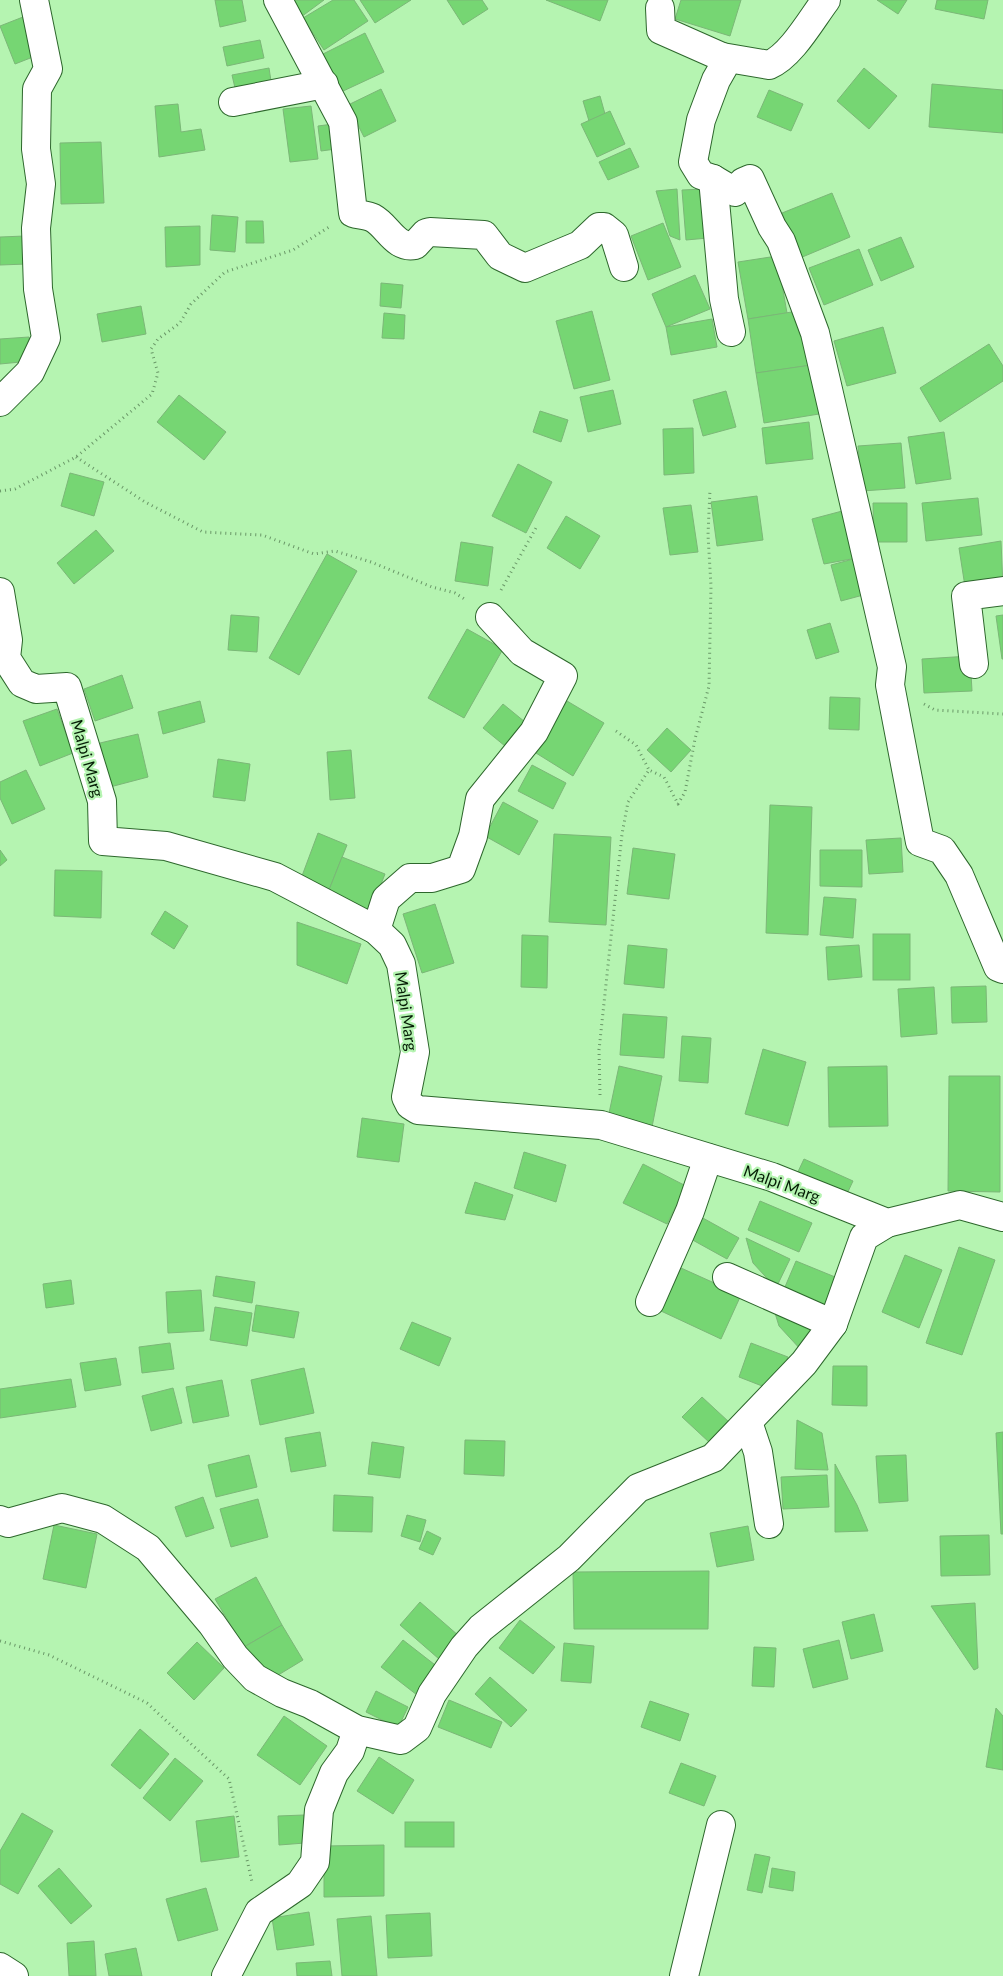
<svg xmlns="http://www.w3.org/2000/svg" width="1003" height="1976" font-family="Lato,sans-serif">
<rect width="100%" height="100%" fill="#b5f4b1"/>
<g fill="#76d673" stroke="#7bb777">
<path d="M215,0H242L246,21L220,27Z"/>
<path d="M288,0H324L301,17Z"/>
<path d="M333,0H354L368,21L324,50L303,18Z"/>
<path d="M360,0H411L375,23Z"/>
<path d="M447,0H482L488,9L463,25Z"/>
<path d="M546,0H608L600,21Z"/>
<path d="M681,0H741L730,36L675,19Z"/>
<path d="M877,0H907L898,14Z"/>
<path d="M937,0H988L984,19L935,9Z"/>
<path d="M23,17L38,55L15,64L0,26Z"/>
<path d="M365,33L384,72L341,92L323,54Z"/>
<path d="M260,40L264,58L227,66L223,47Z"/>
<path d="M269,68L271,81L235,88L232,75Z"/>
<path d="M864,68L897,96L869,129L837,101Z"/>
<path d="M932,84L1003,90V133L929,127Z"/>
<path d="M381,89L396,121L364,137L348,105Z"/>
<path d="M769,90L803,104L791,131L757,117Z"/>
<path d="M600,96L605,114L589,121L583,101Z"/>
<path d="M178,104L181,132L201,129L205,150L159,157L155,106Z"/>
<path d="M311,106L318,159L290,162L283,109Z"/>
<path d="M610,111L625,144L597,157L581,124Z"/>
<path d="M333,124L336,149L321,151L318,126Z"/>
<path d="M101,142L104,203L61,204L60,143Z"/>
<path d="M630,148L639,167L608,180L599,162Z"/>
<path d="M677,189L680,240L670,236L656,191Z"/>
<path d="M704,189L708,238L686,240L682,190Z"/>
<path d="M832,193L850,237L800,258L782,213Z"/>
<path d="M212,215L238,217L235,252L210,250Z"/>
<path d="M246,221H263L264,243H246Z"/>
<path d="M663,223L681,267L648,280L631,236Z"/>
<path d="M200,226V265L166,267L165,227Z"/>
<path d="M25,236L27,264L0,265V237Z"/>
<path d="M901,237L914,267L881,281L868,250Z"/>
<path d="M859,249L873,285L824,305L809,268Z"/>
<path d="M777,256L787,313L748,319L738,262Z"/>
<path d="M695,275L710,309L666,327L652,294Z"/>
<path d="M381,283L403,285L401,308L380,306Z"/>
<path d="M141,306L146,334L102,342L97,314Z"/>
<path d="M804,310L813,365L756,373L748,319Z"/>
<path d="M592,311L610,380L574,389L556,321Z"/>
<path d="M384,313L405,315L404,339L382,338Z"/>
<path d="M712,319L717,347L671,355L666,327Z"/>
<path d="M883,327L896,373L847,386L834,341Z"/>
<path d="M29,337L31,361L0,364V339Z"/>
<path d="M989,344L1003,366V381L940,422L920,388Z"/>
<path d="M811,365L819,414L764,423L756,373Z"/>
<path d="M613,390L621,424L588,432L580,397Z"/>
<path d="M726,391L736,427L703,436L693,400Z"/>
<path d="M179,395L226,432L204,460L157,422Z"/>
<path d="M540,411L568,420L561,442L533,432Z"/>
<path d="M809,422L813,459L766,464L762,428Z"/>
<path d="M693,428L694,473L664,475L663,429Z"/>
<path d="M944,432L951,479L916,484L908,437Z"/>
<path d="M901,443L905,488L862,491L858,446Z"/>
<path d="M518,464L552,482L526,533L492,516Z"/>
<path d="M70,473L104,482L94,516L61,506Z"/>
<path d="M757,496L763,540L717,546L711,502Z"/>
<path d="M978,498L982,535L926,541L922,503Z"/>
<path d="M873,503H907V542H874Z"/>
<path d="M691,505L698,552L670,555L663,508Z"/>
<path d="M846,510L857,558L824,564L812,519Z"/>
<path d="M566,516L600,536L580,569L547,548Z"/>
<path d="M96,530L114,551L74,584L57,563Z"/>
<path d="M1001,541L1003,587L966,593L959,548Z"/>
<path d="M461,542L493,547L488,586L455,581Z"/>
<path d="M327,554L357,571L299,675L269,658Z"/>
<path d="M857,558L867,594L841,601L831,565Z"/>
<path d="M231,615L259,617L257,652L228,650Z"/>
<path d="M1003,615V659H1002L996,616Z"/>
<path d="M830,623L839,652L816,659L807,630Z"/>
<path d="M467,629L503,649L464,718L428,698Z"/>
<path d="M970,656L972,691L924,693L922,659Z"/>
<path d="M122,675L133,708L95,721L84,689Z"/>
<path d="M830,697L860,698L859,730L829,729Z"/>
<path d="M200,701L205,722L163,734L158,712Z"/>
<path d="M567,701L604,723L573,776L536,753Z"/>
<path d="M503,704L525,722L505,746L483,728Z"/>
<path d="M57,709L73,753L40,766L23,721Z"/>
<path d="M667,728L691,750L671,772L647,750Z"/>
<path d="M138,734L148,777L110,787L100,743Z"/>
<path d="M351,750L355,798L330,800L327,752Z"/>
<path d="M218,759L250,764L245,801L213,797Z"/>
<path d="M532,765L566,783L553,809L518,791Z"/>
<path d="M26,770L45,809L12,824L0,798V782Z"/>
<path d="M503,802L538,821L519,855L485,836Z"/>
<path d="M770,805L812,807L808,935L766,933Z"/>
<path d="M318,833L347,845L327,895L299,884Z"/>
<path d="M554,834L611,837L606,925L549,922Z"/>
<path d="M901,838L903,872L869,874L866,840Z"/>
<path d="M633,848L675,854L669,899L627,894Z"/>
<path d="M0,850L7,860L0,866Z"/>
<path d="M820,850H862V887L820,886Z"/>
<path d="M342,857L385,874L370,912L327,895Z"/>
<path d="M55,870L102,871L101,918L54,916Z"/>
<path d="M824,897L856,899L853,938L820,935Z"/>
<path d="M435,904L454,963L422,973L403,914Z"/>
<path d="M165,911L188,926L174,949L151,934Z"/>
<path d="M297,922L361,944L347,984L297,965Z"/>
<rect x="873" y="934" width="37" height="46"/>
<path d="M522,935L548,936L547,988L521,987Z"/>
<path d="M628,945L667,949L664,988L624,984Z"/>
<path d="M859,945L862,977L828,980L826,947Z"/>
<path d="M986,986L987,1022L952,1023L951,987Z"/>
<path d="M934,987L937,1034L901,1037L898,989Z"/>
<path d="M623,1014L667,1017L664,1058L620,1055Z"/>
<path d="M682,1036L711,1038L708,1083L679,1081Z"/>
<path d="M763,1049L806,1062L788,1126L745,1114Z"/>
<path d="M619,1066L662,1076L652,1127L608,1118Z"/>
<path d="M887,1066L888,1126L829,1127L828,1067Z"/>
<path d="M949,1076H1000V1192L948,1191Z"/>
<path d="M362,1118L404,1124L399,1162L357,1157Z"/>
<path d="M524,1152L566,1165L556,1202L514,1188Z"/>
<path d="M804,1159L853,1181L845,1198L796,1176Z"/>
<path d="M643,1164L686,1186L667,1224L623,1203Z"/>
<path d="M475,1182L513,1195L505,1220L465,1213Z"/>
<path d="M760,1201L812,1223L799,1252L748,1230Z"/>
<path d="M701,1217L739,1238L727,1259L689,1238Z"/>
<path d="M746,1238L790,1259L776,1288L753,1263Z"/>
<path d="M959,1247L995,1260L962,1355L926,1343Z"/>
<path d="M905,1255L942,1270L919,1328L882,1312Z"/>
<path d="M796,1261L840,1279L826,1313L782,1294Z"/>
<path d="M681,1268L741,1295L721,1339L661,1311Z"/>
<path d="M216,1276L255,1282L252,1303L213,1296Z"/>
<path d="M71,1280L74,1304L46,1308L43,1284Z"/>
<path d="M201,1290L204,1331L168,1333L166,1292Z"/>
<path d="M771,1300L815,1320L802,1351L779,1326Z"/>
<path d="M256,1305L299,1312L294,1338L252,1331Z"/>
<path d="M215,1307L252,1313L247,1346L210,1340Z"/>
<path d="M412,1322L451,1338L439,1366L400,1349Z"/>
<path d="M170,1343L174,1369L142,1373L139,1347Z"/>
<path d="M751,1343L788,1357L775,1391L739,1377Z"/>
<path d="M116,1358L121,1385L85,1391L80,1363Z"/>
<path d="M833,1366H867V1406L832,1405Z"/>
<path d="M304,1368L314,1413L260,1425L251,1380Z"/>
<path d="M71,1379L76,1407L0,1418V1389Z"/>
<path d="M222,1380L229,1416L193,1423L186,1387Z"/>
<path d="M173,1388L182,1423L151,1431L142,1396Z"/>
<path d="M702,1397L729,1422L710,1443L682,1417Z"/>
<path d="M797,1420L822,1433L828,1470L795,1469Z"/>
<path d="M320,1432L326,1466L291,1472L285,1438Z"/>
<path d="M1003,1432V1534H1001L996,1433Z"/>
<path d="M465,1440L505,1441L504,1476L464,1474Z"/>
<path d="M372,1442L404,1447L400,1478L368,1474Z"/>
<path d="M249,1455L257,1487L216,1497L208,1465Z"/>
<path d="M906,1455L908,1501L879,1503L876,1456Z"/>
<path d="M835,1464L857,1505L868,1531L835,1532Z"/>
<path d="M827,1475L829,1507L783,1509L781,1477Z"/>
<path d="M334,1495L373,1497L372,1532L333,1531Z"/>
<path d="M203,1497L214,1528L186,1537L175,1507Z"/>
<path d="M258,1499L268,1537L231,1547L220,1509Z"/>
<path d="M407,1515L426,1520L420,1542L401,1536Z"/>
<path d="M54,1525L97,1534L86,1588L43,1579Z"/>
<path d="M748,1526L754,1560L717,1567L710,1533Z"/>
<path d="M427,1531L441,1538L433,1555L419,1549Z"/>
<path d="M989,1535L990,1575L941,1576L940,1536Z"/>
<path d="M709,1571L708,1629H574L573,1572Z"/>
<path d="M256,1577L282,1625L244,1647L215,1599Z"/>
<path d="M420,1602L459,1636L439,1659L400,1625Z"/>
<path d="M975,1603L978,1668L974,1670L931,1606Z"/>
<path d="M874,1614L883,1651L851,1659L842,1622Z"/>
<path d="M520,1620L555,1647L533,1674L499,1648Z"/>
<path d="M282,1625L303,1660L265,1683L244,1647Z"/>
<path d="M403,1640L439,1668L417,1695L381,1667Z"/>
<path d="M839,1640L848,1679L813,1688L803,1649Z"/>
<path d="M197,1642L224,1668L194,1700L167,1673Z"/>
<path d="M564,1643L594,1646L591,1683L561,1681Z"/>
<path d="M754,1647L776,1648L774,1687L752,1686Z"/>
<path d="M490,1677L527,1710L511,1727L475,1694Z"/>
<path d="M376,1691L408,1707L398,1728L366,1712Z"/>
<path d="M449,1700L502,1722L491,1748L438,1727Z"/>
<path d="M650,1701L689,1714L680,1741L641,1727Z"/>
<path d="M996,1708L1003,1716V1770L986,1767Z"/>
<path d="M284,1716L327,1746L300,1785L257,1755Z"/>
<path d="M140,1729L169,1754L140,1789L111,1765Z"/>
<path d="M379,1757L414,1780L393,1814L357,1791Z"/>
<path d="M175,1758L203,1781L170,1821L143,1798Z"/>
<path d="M681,1763L716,1776L704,1806L669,1793Z"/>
<path d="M22,1813L53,1831L18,1894L0,1884V1851Z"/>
<path d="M304,1815L305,1843L279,1845L278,1816Z"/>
<path d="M234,1816L239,1857L201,1862L196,1821Z"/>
<rect x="405" y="1822" width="49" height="25"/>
<path d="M384,1845V1896L324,1897V1846Z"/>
<path d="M755,1854L770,1857L762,1893L747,1890Z"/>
<path d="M59,1868L92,1906L71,1924L38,1886Z"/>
<path d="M772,1868L795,1872L793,1891L769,1887Z"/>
<path d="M206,1888L218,1930L178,1941L166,1899Z"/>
<path d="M309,1912L314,1945L277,1950L272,1918Z"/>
<path d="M430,1913L432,1956L388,1958L386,1915Z"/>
<path d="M371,1916L377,1976H342L337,1919Z"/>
<path d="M94,1941L96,1976H69L67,1943Z"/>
<path d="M136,1948L142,1976H109L105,1954Z"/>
<path d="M330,1961L332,1976H297L296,1963Z"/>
</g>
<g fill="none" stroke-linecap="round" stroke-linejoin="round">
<g stroke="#2d672c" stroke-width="30">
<g id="minor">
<path d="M278,0L343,122L353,213C359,215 367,215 373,218C388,226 395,249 415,245L426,233L430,232L484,235L500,256L525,268L580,245L599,227H604L614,235L624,267"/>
<path d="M826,0C811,20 791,56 769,65L722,57L724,66L716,80L701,120L693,162L701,175L713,179L735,192L743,182L750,179L772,227L781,241L815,333L892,667L890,685L920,842L942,850L959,875L998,967L1003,969"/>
<path d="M660,8L661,30L722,57"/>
<path d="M233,102L324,84"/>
<path d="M713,179L724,299L731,332"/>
<path d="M0,402L30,372L46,338L38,289L36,228L41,184L36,149L37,89L48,69L34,0"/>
<path d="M0,592L8,640L6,658L22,683L36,689L67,687L102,801L103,841L166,846L275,877L376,930L392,945L401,964L415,1052L406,1097L410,1105L418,1110L601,1125L772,1177L887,1223L960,1205L1003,1217"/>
<path d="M974,664L966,596L1003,591"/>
<path d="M376,930L386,899L410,878H432L461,869L473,836L480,799L534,732L563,676L522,652L490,617"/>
<path d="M727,1277L833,1324"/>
<path d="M650,1302L690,1211L708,1158"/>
<path d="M748,1422L758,1452L769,1524"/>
<path d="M0,1520L8,1523L62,1508L103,1519L148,1548L212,1624L235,1657L255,1678L282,1693L310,1704L357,1730L401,1740L417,1728L432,1694L464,1647L481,1628L569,1558L638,1488L713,1458L804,1363L833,1324L864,1237L887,1223"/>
<path d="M0,1967L14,1976"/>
<path d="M226,1976L259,1912L300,1884L315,1862L319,1810L334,1773L350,1751L357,1730"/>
<path d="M684,1976L721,1825"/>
</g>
</g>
<g stroke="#699767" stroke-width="3" stroke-dasharray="1 4" stroke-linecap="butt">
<path d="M76,457L145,502L203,532L262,535L314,554L335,551L371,562L432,587L455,593L466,600"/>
<path d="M0,491L15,489L76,457L152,394L158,373L151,349L158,339L180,323L191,304L225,272L293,250L329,227"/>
<path d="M501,590L537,526"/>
<path d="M924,704L935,710L1003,714"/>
<path d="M616,731L636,745L649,770"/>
<path d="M600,1095L599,1050L622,834L628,802L649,770L664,777L678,804L685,792L695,739L709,686L711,586L708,535L710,489"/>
<path d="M0,1641L49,1655L147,1703L229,1779L252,1882"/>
</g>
<use href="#minor" stroke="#fff" stroke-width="28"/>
</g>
<g text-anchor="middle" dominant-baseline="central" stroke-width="4.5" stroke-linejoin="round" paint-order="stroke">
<g font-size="16" fill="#051d05" stroke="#b5f4b1">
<text transform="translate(88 758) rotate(74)">Malpi Marg</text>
<text transform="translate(407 1011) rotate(82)">Malpi Marg</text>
<text transform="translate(782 1183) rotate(20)">Malpi Marg</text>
</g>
</g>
</svg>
